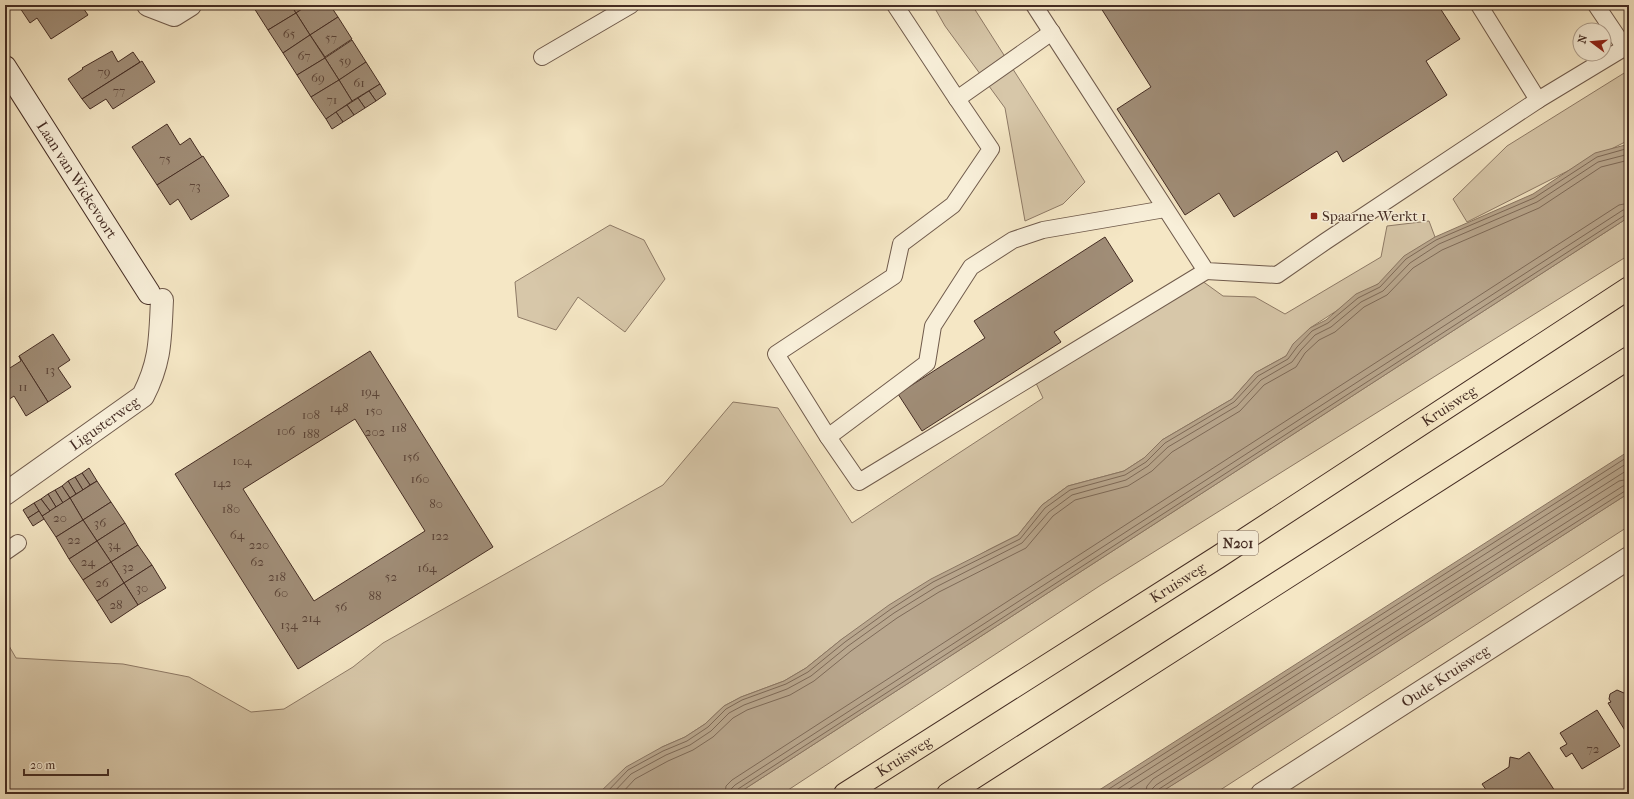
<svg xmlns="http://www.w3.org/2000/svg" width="1634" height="799" font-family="'IM FELL French Canon',serif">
<rect width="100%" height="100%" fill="#f5e7c5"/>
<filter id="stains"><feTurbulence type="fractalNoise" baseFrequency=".005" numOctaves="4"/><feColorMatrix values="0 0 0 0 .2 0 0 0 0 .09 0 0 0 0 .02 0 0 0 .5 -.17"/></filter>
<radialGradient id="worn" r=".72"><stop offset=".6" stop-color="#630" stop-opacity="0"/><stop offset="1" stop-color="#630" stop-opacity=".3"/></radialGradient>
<g fill="#d7c7a9" stroke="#8e7a66">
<path d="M933,5H972L1085,182L1063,204L1025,221L1005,108L945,26Z"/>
<path d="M1629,70V140L1467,222L1453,199L1507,146Z"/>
<path d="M1629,217V255L1101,585L782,794H737Z"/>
<path d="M1429,221L1435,237L1378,284L1310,328L1286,356L1255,373L1232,399L1162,440L1144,458L1124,471L1068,486L1042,505L1018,535L988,550L842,639L806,668L784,681L741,697L724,706L705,724L685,737L662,747L598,794H5V639L16,658L123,664L189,677L251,712L284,709L353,667L383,643L663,485L733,402L778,408L852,523L1043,398L1035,381L1198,278L1223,296L1255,297L1285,314L1381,257L1387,226Z"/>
<path d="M610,225L644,240L665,279L625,332L578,297L556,330L518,317L515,282Z"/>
<path d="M1629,493V526L1214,794H1158Z"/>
</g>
<g fill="#b9a78e" stroke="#8a7663">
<path d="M1629,144V217L737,794H598L626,767L662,747L685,737L705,724L724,706L741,697L784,681L806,668L842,639L889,605L931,579L1018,535L1042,505L1068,486L1124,471L1144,458L1162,440L1232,399L1255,373L1286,356L1293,344L1310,328L1326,320L1356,294L1378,284L1404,256L1435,237L1533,194L1595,153Z"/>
<path d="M1629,451V493L1206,764L1158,794H1093Z"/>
</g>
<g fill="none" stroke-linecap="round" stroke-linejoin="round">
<g stroke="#7e6a58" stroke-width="1">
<path d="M605,794L628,770L663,751L687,741L708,727L726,709L742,700L786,684L808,672L845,642L891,609L933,582L1020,539L1045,508L1070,490L1125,475L1146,462L1165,443L1234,402L1258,376L1288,359L1297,347L1312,331L1328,323L1358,298L1380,287L1406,259L1436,240L1534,198L1597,157L1629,148"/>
<path d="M612,794L631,774L666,755L690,745L711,731L729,713L744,705L787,689L811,676L848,646L894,613L936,587L1022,543L1049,512L1072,495L1126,480L1148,466L1168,447L1237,406L1261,380L1292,362L1301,350L1315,335L1331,327L1361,302L1383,291L1410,263L1439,244L1537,202L1598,162L1629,154"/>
<path d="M621,794L635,779L668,761L693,750L713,737L733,718L747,710L790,695L814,681L851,651L897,618L939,592L1026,548L1053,516L1075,500L1128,486L1152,471L1172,452L1240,411L1264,385L1296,367L1305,353L1319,340L1335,332L1364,307L1387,295L1413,268L1442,250L1539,208L1601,167L1629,160"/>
<path d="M725,794L726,786L732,780L1619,205L1629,203"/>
<path d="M731,794V789L735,785L1623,210L1629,209"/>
<path d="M736,794L738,789L1625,215L1629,214"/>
<path d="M1101,794L1629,456"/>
<path d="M1110,794L1629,462"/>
<path d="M1121,794L1629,469"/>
<path d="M1145,794L1147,786L1153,779L1619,481L1629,479"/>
<path d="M1151,794L1152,789L1156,785L1623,486L1629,485"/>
<path d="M1156,794L1159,789L1625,491L1629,490"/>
</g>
</g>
<g fill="#a08d77" stroke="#442c23" fill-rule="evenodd">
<path d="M18,5H81L88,15L51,39L37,18L30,23Z"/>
<path d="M260,5H291L296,13L268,30L254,8Z"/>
<path d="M291,5H308L296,13Z"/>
<path d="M308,5H330L338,17L310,35L296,13Z"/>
<path d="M1051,5H1062L1054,10Z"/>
<path d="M1099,5H1438L1460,39L1426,61L1447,95L1343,162L1337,151L1234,217L1219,193L1185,215L1117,109L1151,87Z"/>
<path d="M296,13L310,35L283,53L268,30Z"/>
<path d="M338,17L352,39L325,57L310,35Z"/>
<path d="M310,35L325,58L297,75L283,53Z"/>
<path d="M352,40L366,62L339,80L325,58Z"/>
<path d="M112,51L118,62L133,52L140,62L82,99L68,79L83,69L82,68Z"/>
<path d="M325,58L339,80L311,97L297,75Z"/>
<path d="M142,61L155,82L113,109L106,99L90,109L82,99Z"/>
<path d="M366,62L380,84L352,101L339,80Z"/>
<path d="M339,80L352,101L326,119L311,97Z"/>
<path d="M380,84L386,94L376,101L369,91Z"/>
<path d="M369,91L376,101L365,108L358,98Z"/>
<path d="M358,98L365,108L354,115L347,105Z"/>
<path d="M347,105L354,115L343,122L336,112Z"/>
<path d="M336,112L343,122L332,129L326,119Z"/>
<path d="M167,124L180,145L190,138L202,157L157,185L132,147Z"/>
<path d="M203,156L229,196L191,220L178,199L170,205L157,185Z"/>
<path d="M1105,237L1133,281L1054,332L1061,342L922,431L898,394L985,338L974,321Z"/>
<path d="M53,334L70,360L58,368L71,387L48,402L19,356Z"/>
<path d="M370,351L493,547L298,669L175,474ZM355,419L425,531L314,601L243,489Z"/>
<path d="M19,356L48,402L26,416L14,396L5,402V371L21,361Z"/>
<path d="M89,468L97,481L90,485L82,473Z"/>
<path d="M82,473L90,485L83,490L75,477Z"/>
<path d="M75,477L83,490L76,494L68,481Z"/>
<path d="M68,481L76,494L70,498L62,486Z"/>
<path d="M97,481L111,502L83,520L70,498Z"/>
<path d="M62,486L70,498L63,503L55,490Z"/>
<path d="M55,490L63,503L56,507L48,494Z"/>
<path d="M48,494L56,507L50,511L41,499Z"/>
<path d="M70,498L83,520L56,537L42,516Z"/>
<path d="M41,499L50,511L42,516L34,503Z"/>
<path d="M111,502L125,523L97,541L83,520Z"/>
<path d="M34,503L39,511L28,518L23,510Z"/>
<path d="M39,511L44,519L33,526L28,518Z"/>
<path d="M83,520L97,541L69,559L56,537Z"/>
<path d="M125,523L138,545L111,562L97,541Z"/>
<path d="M97,541L111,562L83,580L69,559Z"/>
<path d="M138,545L152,565L124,583L111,562Z"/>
<path d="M111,562L124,583L97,601L83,580Z"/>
<path d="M152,565L166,588L138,605L124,583Z"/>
<path d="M124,583L138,605L111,623L97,601Z"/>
<path d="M1629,682V697L1626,692L1628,691L1626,688Z"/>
<path d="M1617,690L1624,693L1626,692L1629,697V737L1608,703L1611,702L1609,699L1610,694Z"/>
<path d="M1597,710L1620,746L1582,769L1572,753L1566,757L1560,748L1567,744L1560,733Z"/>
<path d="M1529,752L1557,794H1489L1482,784L1509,767L1510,757L1519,759Z"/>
</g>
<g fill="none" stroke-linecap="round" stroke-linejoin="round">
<g stroke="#705b4c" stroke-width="18">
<g id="lane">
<path d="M895,5L957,99L1052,32"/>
<path d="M1034,5L1206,271L1277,275L1326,241L1538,100L1629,45"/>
<path d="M1479,5L1538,100"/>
<path d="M1596,5L1625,48"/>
<path d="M542,57L631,5"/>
<path d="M1165,209L1043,230L1013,240L971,267L933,326L927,363L828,437L859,482L1206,271"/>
<path d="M828,437L776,354L894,276L901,244L953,205L991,149L957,99"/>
<path d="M5,552L18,543"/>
</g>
</g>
<g stroke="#705b4c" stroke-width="24">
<g id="street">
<path d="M148,5L174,15L190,5"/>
<path id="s1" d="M5,494L143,396C161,361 160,339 162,300"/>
<path id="s2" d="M1262,794L1629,558"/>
</g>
</g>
<g stroke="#442c23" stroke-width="24">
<g id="secondary">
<path id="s3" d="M5,67L149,293"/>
</g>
</g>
<g stroke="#442c23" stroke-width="24">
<g id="highway">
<path id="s4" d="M845,794L1218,557L1629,288"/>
<path d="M948,794L1629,358"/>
</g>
</g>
<use href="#lane" stroke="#f8efd9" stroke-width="16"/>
<use href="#street" stroke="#f8efd9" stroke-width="22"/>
<use href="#secondary" stroke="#f8efd9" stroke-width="22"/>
<use href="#highway" stroke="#f5e7c5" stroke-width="22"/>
</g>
<rect fill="#8f2418" stroke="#f8efd9" stroke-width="1.5" x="1310" y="212" width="8" height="8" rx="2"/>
<g text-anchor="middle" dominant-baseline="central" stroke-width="3" stroke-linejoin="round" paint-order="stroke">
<g font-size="13" fill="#5b4438">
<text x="289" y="33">65</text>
<text x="331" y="37">57</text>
<text x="304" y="55">67</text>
<text x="345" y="60">59</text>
<text x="104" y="71">79</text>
<text x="318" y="77">69</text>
<text x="359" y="82">61</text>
<text x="119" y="90">77</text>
<text x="332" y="99">71</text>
<text x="165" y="158">75</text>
<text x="195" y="185">73</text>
<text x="50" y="369">13</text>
<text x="23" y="386">11</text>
<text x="370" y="391">194</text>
<text x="339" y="407">148</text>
<text x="374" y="410">150</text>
<text x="311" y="414">108</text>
<text x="399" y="427">118</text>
<text x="286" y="430">106</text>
<text x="375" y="431">202</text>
<text x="311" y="433">188</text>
<text x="411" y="456">156</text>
<text x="242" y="460">104</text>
<text x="420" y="478">160</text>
<text x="222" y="482">142</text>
<text x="436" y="503">80</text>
<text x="231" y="508">180</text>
<text x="60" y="517">20</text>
<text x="100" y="522">36</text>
<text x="237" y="534">64</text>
<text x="440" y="535">122</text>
<text x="74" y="539">22</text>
<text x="114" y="544">34</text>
<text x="259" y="544">220</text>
<text x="88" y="561">24</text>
<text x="257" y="561">62</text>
<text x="128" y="566">32</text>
<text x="427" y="567">164</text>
<text x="277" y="576">218</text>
<text x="391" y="576">52</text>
<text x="102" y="582">26</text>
<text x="142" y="587">30</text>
<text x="281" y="592">60</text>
<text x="375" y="595">88</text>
<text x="116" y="604">28</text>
<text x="341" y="606">56</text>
<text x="311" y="617">214</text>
<text x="289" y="624">134</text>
<text x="1593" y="748">72</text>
</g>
<rect fill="#f8efd9" stroke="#7a665a" stroke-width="1" x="1218" y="531" width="40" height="24" rx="3"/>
<g font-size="14" font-weight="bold" fill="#442c23">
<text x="1238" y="543">N201</text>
</g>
<g font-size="15" fill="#442c23" stroke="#f8efd9">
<text stroke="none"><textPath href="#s3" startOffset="134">Laan van Wickevoort</textPath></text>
<text stroke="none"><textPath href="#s4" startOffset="718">Kruisweg</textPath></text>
<text stroke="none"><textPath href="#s1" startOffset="122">Ligusterweg</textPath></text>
<text stroke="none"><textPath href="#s4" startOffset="394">Kruisweg</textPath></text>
<text stroke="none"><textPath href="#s2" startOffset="218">Oude Kruisweg</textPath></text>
<text stroke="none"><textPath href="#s4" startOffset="70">Kruisweg</textPath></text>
</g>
<g font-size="15" fill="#442c23" stroke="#f8efd9" text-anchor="start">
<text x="1322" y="216">Spaarne Werkt 1</text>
</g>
</g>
<rect width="1634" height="799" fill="none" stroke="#f5e7c5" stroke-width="20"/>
<rect x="6" y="6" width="1622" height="787" fill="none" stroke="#442c23" stroke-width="2"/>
<rect x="10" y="10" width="1614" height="779" fill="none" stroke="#442c23"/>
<g transform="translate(1592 42) rotate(286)"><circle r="19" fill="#f8efd9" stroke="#b0a190"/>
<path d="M0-3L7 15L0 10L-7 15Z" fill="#8f2418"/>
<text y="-6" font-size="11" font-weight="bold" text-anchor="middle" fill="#442c23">N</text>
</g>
<path d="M24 769v6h84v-6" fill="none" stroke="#442c23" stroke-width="2"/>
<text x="30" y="769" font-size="12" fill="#442c23" stroke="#f8efd9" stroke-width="3" paint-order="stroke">20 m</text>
<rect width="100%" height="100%" filter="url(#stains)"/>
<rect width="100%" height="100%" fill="url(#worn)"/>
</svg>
